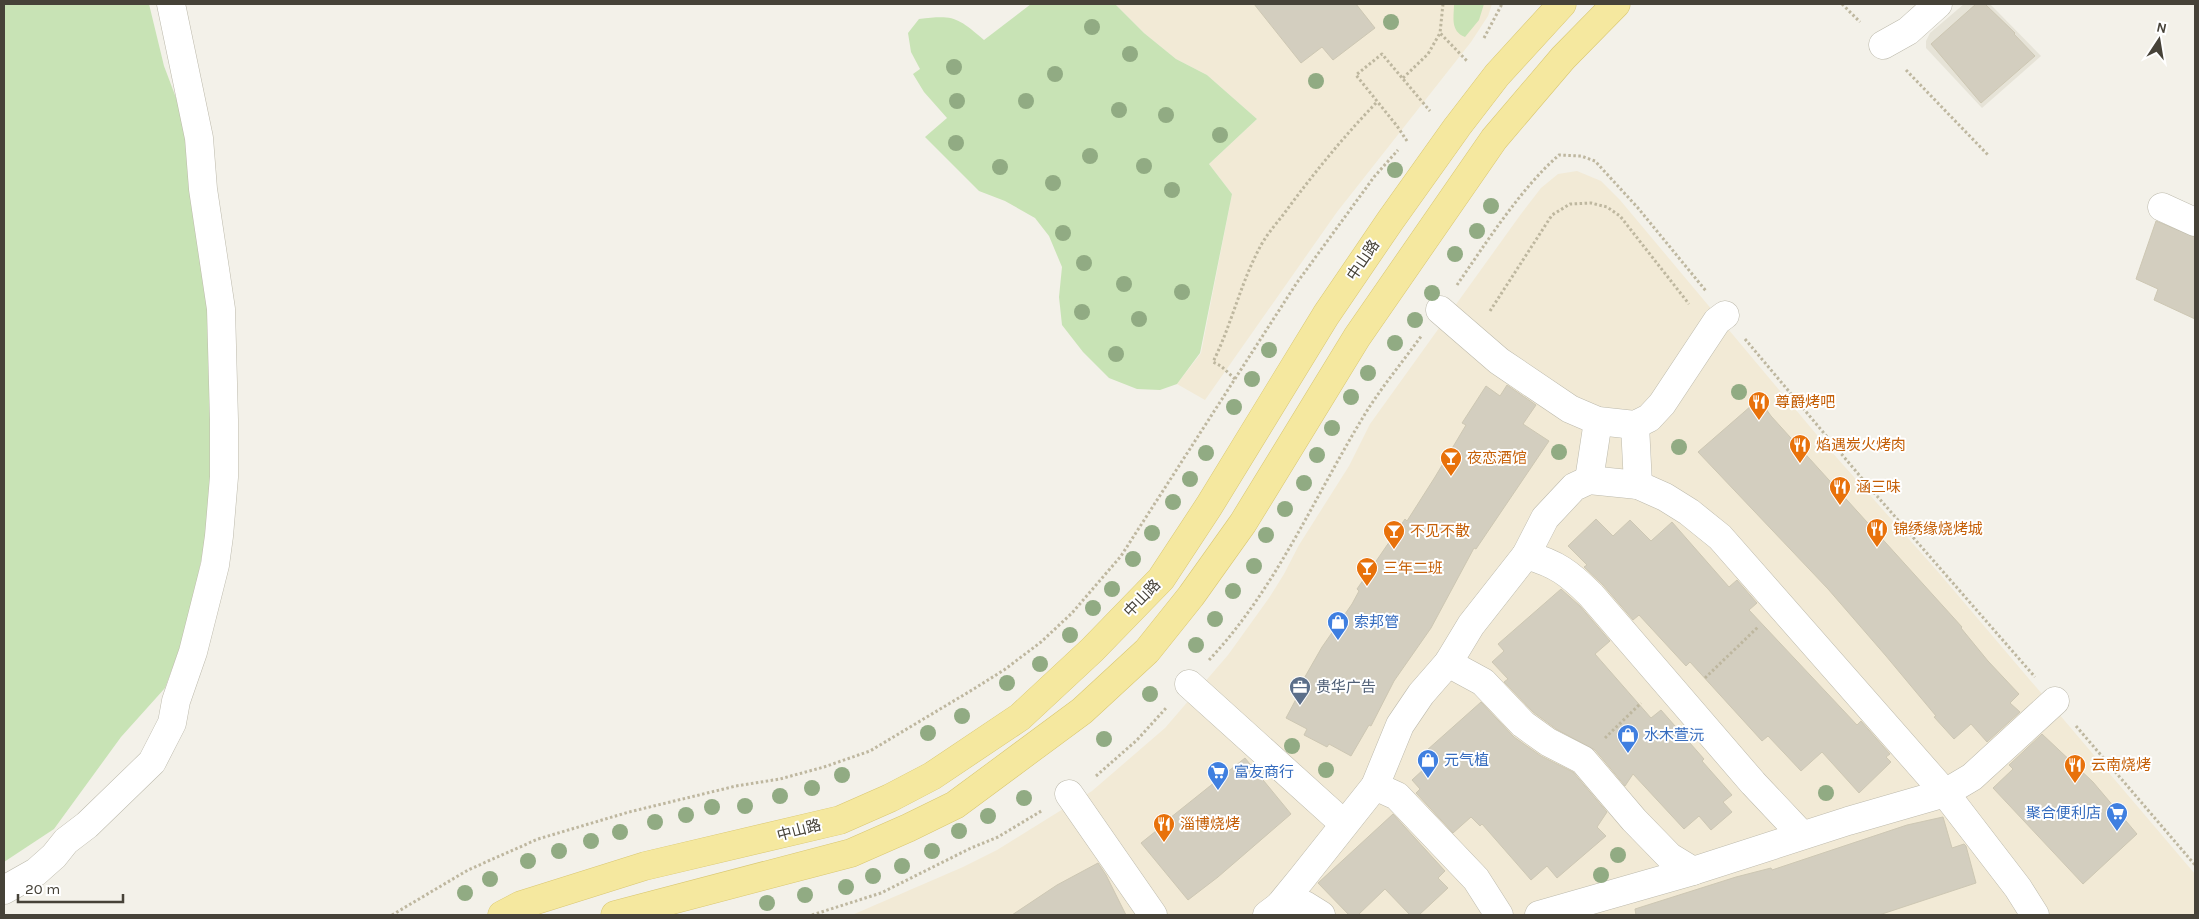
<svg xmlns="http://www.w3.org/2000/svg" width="2199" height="919" font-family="Karla,'Noto Sans SC',sans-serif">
<rect width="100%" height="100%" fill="#f3f1e9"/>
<path fill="#e6e3d7" d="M1964,4H1990L2041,56L1982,108L1926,48V41L1930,33Z"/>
<g fill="#f2ead6">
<path d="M1115,4H1492L1488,16L1471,42L1337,212L1205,400L1177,384L1201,353L1232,194L1209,164L1257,119L1207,75L1176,59L1144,33Z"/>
<path d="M1577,171L1601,181L1620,200L1822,441L1939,573L2195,874V915H852L963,867L997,850L1092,791L1165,728L1228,655L1269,598L1284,574L1299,545L1349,466L1370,424L1521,214L1541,188L1558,174Z"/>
</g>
<g fill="#c8e3b5">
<path d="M4,4H149L164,66L181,111L188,137L206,295L215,401L208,527L187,629L165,688L121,737L54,829L4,862Z"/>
<path d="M1031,4H1115L1144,33L1176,59L1207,75L1257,119L1209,164L1232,194L1200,353L1177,384L1160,390L1137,389L1109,378L1083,352L1062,325L1059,297L1062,267L1049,236L1035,218L1005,201L979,191L925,137L947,118L924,92L913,74L920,69L911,52L908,33L919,19C954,15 957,17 984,40Z"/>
<path d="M1454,4H1484L1479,20L1465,37C1450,31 1454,17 1454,4Z"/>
</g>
<g fill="#d3cebf" stroke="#cdc7b3">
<path d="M1254,4H1356L1375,28L1333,60L1322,47L1301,63Z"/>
<path d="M1976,4H1985L2015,33L2014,34L2035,56L1981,103L1931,44Z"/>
<path d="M2156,221L2195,237V319L2154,300L2158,289L2136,279Z"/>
<path d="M1507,385L1536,405L1523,424L1549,441L1476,549L1474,548L1431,628L1394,681L1371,726L1369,725L1351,756L1329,744L1327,747L1304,735L1307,729L1286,718L1304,684L1302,682L1322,647L1352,604L1359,591L1357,589L1405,519L1407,521L1435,477L1466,425L1462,423L1486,386L1500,396Z"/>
<path d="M1759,399L1771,416L1962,627L1961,628L1988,661L2019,694L2010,703L2020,712L1987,742L1971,724L1954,739L1934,717L1936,716L1886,656L1828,589L1698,452Z"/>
<path d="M1596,519L1613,536L1630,520L1651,541L1672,522L1729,587L1737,580L1757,603L1749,610L1857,725L1861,721L1890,754L1886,757L1891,762L1859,793L1822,752L1801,771L1768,736L1762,741L1690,662L1686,666L1639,615L1633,620L1603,585L1584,567L1587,565L1568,546Z"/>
<path d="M1561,589L1580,606L1610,641L1595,654L1651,718L1661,710L1704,759L1702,761L1732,795L1723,802L1732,812L1711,830L1699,816L1684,829L1633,774L1625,786L1595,750L1556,729L1533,712L1504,682L1508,679L1492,662L1504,651L1498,644Z"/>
<path d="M1481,702L1514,737L1541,756L1573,772L1607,812L1597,827L1606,836L1557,878L1547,866L1531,880L1482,824L1480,826L1471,817L1453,833L1416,793L1420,789L1412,780L1425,768L1417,759Z"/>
<path d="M2042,734L2093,782L2137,834L2083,884L1993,788L2013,769L2009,765Z"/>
<path d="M1245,758L1291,814L1218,877L1188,900L1141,843L1171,819L1170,818Z"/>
<path d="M1393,814L1445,871L1438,878L1448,888L1419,915H1410L1385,889L1358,915H1349L1318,883Z"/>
<path d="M1943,817L1952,848L1964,844L1966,846L1976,883L1879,915H1636L1635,909L1736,877L1771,868L1772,870L1907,825Z"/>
<path d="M1098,863L1106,875L1126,915H1012L1057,885Z"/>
</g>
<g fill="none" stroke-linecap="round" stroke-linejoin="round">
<g stroke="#bdbaac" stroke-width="29">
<g id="minor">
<path d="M1883,45L1908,31L1938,4"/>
<path d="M2162,207L2195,222"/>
<path d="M1440,310L1499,361L1570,409L1598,421L1635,425L1649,418L1662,404L1717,321L1725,315"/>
<path d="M1635,425L1638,485"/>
<path d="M1589,480L1598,421"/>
<path d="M1526,555C1557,564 1569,573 1591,595L1753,783L1802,835"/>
<path d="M1448,663L1483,682L1523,724L1548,742L1583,760L1634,820L1670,857L1693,871"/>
<path d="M1189,684L1344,824"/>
<path d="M1375,786L1397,796L1476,879L1499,915"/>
<path d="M1069,794L1153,915"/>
<path d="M4,890L36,872L54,856L66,841L87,825L152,762L172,723L176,701L193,652L215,565L219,536L224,477V420L221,309L203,189L199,138L171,4"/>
<path d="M1279,906L1305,905L1321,915"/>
<path d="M1267,915L1279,906L1302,878L1375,786L1400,725L1421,694L1448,663L1471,625L1526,555L1545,518L1574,487L1589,480L1638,485L1665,497L1689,512L1720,537L1945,793L2018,888L2035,915"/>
<path d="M1539,915L1693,871L1848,821L1945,793L1972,777L2055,701"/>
</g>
</g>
<g stroke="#d9c771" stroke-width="29">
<g id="major">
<path d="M502,915L521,905L645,866L840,820L890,798L932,776L1020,717L1092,650L1161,579L1209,506L1326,315L1390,221L1457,127L1497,75L1562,4"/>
<path d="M615,915L851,853L908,828L955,805L1082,711L1147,651L1191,596L1243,523L1357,337L1494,139L1563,58L1616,4"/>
</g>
</g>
<g stroke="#beb79f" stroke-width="3" stroke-dasharray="2.5 2.5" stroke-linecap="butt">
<path d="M1443,4L1440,33L1467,61"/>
<path d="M1842,4L1860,22"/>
<path d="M1484,38L1502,4"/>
<path d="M1906,70L1989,156"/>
<path d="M1403,78L1428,54L1440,33"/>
<path d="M1407,141L1397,126L1356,75L1382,54L1430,111"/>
<path d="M1457,285C1486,243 1521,188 1559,155L1581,156L1595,161L1638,208L1706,291"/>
<path d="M1490,311L1552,215L1570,204L1591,203L1607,207L1620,216L1689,304"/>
<path d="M1745,339L1870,488L2035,677"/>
<path d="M1235,379L1221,366L1213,362C1231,326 1240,285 1259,249C1266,235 1277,223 1286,211C1314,173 1344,136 1377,102"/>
<path d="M1209,660C1275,590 1313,500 1362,419C1379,390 1402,363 1422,335"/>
<path d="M1705,678L1758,627"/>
<path d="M2076,726L2195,865"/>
<path d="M1605,738L1641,703"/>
<path d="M1096,776L1137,740L1167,707"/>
<path d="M392,915L468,870L538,839L629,812L736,786L780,779L824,767L870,751L972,690L1004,670L1041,642L1072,613L1121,556L1296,284L1374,177L1398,150"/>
<path d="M812,915L881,893L971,848L998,837L1043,810"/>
</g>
<use href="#minor" stroke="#fff" stroke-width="28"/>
<use href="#major" stroke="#f5e89f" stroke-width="28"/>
</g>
<g fill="#91ab83">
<circle cx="1391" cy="22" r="8"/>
<circle cx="1092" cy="27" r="8"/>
<circle cx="1130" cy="54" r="8"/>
<circle cx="954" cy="67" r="8"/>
<circle cx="1055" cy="74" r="8"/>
<circle cx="1316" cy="81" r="8"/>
<circle cx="957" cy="101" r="8"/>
<circle cx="1026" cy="101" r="8"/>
<circle cx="1119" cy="110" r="8"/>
<circle cx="1166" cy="115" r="8"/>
<circle cx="1220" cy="135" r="8"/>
<circle cx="956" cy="143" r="8"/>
<circle cx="1090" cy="156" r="8"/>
<circle cx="1144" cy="166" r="8"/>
<circle cx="1000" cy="167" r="8"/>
<circle cx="1395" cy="170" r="8"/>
<circle cx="1053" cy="183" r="8"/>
<circle cx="1172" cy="190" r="8"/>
<circle cx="1491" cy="206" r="8"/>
<circle cx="1477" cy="231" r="8"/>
<circle cx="1063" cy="233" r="8"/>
<circle cx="1455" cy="254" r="8"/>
<circle cx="1084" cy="263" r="8"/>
<circle cx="1124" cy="284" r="8"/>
<circle cx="1182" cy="292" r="8"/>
<circle cx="1432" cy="293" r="8"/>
<circle cx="1082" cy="312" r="8"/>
<circle cx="1139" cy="319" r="8"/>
<circle cx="1415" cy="320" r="8"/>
<circle cx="1395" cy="343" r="8"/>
<circle cx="1269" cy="350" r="8"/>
<circle cx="1116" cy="354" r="8"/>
<circle cx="1368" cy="373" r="8"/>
<circle cx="1252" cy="379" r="8"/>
<circle cx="1739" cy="392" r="8"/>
<circle cx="1351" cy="397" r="8"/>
<circle cx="1234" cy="407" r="8"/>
<circle cx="1332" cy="428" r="8"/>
<circle cx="1679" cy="447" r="8"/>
<circle cx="1559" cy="452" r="8"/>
<circle cx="1206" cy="453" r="8"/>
<circle cx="1317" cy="455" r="8"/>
<circle cx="1190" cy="479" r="8"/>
<circle cx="1304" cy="483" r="8"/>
<circle cx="1173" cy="502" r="8"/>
<circle cx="1285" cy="509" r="8"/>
<circle cx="1152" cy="533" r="8"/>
<circle cx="1266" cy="535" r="8"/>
<circle cx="1133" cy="559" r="8"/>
<circle cx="1254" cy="566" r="8"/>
<circle cx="1112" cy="589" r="8"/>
<circle cx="1233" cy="591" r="8"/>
<circle cx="1093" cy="608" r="8"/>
<circle cx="1215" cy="619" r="8"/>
<circle cx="1070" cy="635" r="8"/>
<circle cx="1196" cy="645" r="8"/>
<circle cx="1040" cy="664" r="8"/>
<circle cx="1007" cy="683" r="8"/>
<circle cx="1150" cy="694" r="8"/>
<circle cx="962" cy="716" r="8"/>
<circle cx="928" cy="733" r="8"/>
<circle cx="1104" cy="739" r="8"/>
<circle cx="1292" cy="746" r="8"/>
<circle cx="1326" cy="770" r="8"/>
<circle cx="842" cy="775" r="8"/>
<circle cx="812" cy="788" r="8"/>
<circle cx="1826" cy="793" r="8"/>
<circle cx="780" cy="796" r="8"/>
<circle cx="1024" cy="798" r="8"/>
<circle cx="745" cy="806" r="8"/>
<circle cx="712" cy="807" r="8"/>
<circle cx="686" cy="815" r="8"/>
<circle cx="988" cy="816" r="8"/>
<circle cx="655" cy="822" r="8"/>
<circle cx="959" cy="831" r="8"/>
<circle cx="620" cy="832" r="8"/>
<circle cx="591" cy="841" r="8"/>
<circle cx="559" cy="851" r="8"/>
<circle cx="932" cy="851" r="8"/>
<circle cx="1618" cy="855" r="8"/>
<circle cx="528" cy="861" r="8"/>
<circle cx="902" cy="866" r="8"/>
<circle cx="1601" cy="875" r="8"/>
<circle cx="873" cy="876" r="8"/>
<circle cx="490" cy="879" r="8"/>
<circle cx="846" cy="887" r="8"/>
<circle cx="465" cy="893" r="8"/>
<circle cx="805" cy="895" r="8"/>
<circle cx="767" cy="903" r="8"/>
</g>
<defs>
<g id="restaurant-pin" transform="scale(1.125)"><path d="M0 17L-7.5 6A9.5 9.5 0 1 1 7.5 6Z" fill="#e8710a" stroke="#fff"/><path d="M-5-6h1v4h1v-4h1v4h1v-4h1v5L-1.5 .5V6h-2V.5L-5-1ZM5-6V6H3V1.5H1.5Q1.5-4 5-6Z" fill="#fff"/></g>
<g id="bar-pin" transform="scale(1.125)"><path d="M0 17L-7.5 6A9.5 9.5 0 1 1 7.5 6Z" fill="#e8710a" stroke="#fff"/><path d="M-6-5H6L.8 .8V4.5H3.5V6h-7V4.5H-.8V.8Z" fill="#fff"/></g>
<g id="shop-pin" transform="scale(1.125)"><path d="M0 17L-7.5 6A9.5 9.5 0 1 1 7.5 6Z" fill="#3f7fe0" stroke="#fff"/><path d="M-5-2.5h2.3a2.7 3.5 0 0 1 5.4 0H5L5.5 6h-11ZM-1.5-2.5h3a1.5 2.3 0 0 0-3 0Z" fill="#fff"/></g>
<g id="office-pin" transform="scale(1.125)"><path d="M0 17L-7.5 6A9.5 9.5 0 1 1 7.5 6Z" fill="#5c6f8a" stroke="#fff"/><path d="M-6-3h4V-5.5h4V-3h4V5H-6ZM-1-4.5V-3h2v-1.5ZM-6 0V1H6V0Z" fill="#fff"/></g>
<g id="supermarket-pin" transform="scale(1.125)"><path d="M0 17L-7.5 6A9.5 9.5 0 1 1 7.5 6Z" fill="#3f7fe0" stroke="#fff"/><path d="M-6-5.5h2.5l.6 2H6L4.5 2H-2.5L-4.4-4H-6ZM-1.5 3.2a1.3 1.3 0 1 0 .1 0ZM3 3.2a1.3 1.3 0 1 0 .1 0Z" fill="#fff"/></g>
</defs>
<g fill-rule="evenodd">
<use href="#restaurant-pin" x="1759" y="402"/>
<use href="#restaurant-pin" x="1800" y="445"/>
<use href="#bar-pin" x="1451" y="458"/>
<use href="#restaurant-pin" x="1840" y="487"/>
<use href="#restaurant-pin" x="1877" y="529"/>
<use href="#bar-pin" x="1394" y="531"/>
<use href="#bar-pin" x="1367" y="568"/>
<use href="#shop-pin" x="1338" y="622"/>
<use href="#office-pin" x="1300" y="687"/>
<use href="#shop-pin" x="1628" y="735"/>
<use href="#shop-pin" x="1428" y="760"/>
<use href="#restaurant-pin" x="2075" y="765"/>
<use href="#supermarket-pin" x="1218" y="772"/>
<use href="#supermarket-pin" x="2117" y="813"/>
<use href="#restaurant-pin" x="1164" y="824"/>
</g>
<g text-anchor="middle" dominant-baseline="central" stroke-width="4" stroke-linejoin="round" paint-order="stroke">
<g font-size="15" fill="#464238" stroke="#fff">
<text transform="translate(1363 260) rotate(-56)">中山路</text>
<text transform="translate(1142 598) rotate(-46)">中山路</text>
<text transform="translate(799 830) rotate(-15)">中山路</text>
</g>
<g font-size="15" fill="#c56008" stroke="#fff" text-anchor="start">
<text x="1775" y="402">尊爵烤吧</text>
<text x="1816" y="445">焰遇炭火烤肉</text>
<text x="1467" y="458">夜恋酒馆</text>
<text x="1856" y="487">涵三味</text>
<text x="1893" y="529">锦绣缘烧烤城</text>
<text x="1410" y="531">不见不散</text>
<text x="1383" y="568">三年二班</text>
<text x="2091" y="765">云南烧烤</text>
<text x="1180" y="824">淄博烧烤</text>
</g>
<g font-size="15" fill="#366cbe" stroke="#fff" text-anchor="start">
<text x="1354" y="622">索邦管</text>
<text x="1644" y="735">水木萱沅</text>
<text x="1444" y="760">元气植</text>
<text x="1234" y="772">富友商行</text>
<text x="2101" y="813" text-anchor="end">聚合便利店</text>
</g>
<g font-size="15" fill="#4e5e75" stroke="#fff" text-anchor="start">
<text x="1316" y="687">贵华广告</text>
</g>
</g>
<rect width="2199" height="919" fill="none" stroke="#464238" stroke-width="10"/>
<g transform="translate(2159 40) rotate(12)" stroke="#ffffff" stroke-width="4" paint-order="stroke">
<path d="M0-4L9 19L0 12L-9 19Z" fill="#464238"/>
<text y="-8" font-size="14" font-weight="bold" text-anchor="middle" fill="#464238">N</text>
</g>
<path d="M18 894v8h105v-8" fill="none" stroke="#464238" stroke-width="2.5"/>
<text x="25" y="894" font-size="15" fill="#464238" stroke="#ffffff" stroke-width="4" paint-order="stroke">20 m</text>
</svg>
